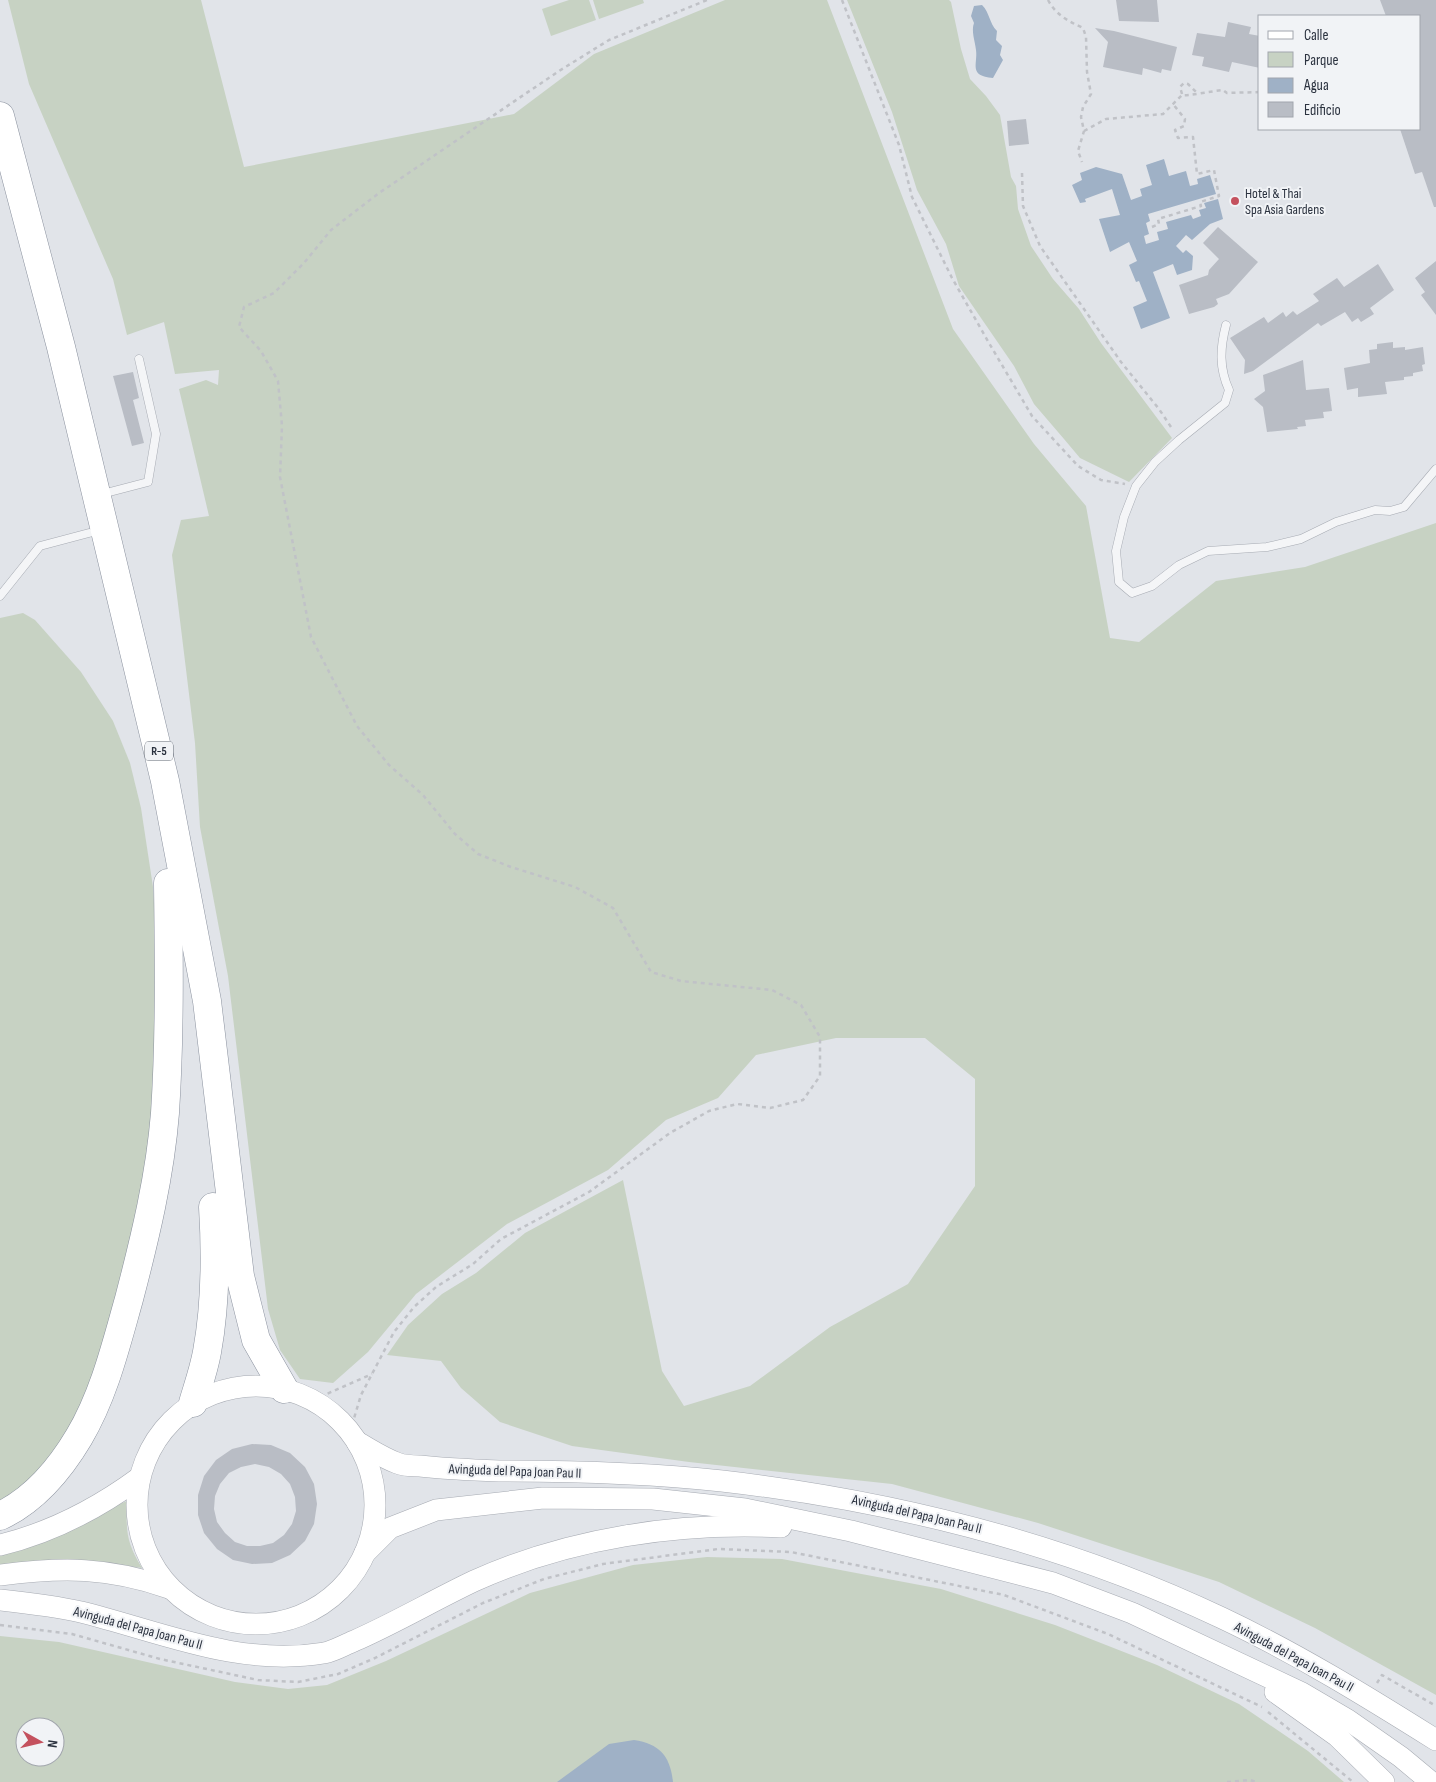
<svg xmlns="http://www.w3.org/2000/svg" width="1436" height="1782" font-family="'Sofia Sans Condensed',sans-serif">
<rect width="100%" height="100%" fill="#e1e4e9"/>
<g fill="#c7d2c3" fill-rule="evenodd">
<path d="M8,0H201L244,167L514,114L594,54L725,0H827L953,329L1034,444L1086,506L1110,638L1139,642L1216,581L1305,567L1436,523V1695L1315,1628L1219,1582L1038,1523L892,1484L689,1462L572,1446L500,1422L461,1388L441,1361L387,1355L408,1325L442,1294L476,1273L525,1233L623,1180L662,1371L684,1406L750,1386L830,1327L908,1284L975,1186V1079L925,1038H836L756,1055L718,1098L666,1120L608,1170L507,1224L416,1294L368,1352L333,1383L300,1379L280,1350L268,1309L228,976L200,827L195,743L172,555L181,520L209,516L179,389L206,380L218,385L219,370L175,374L164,322L127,335L113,279L29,84Z"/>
<path d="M569,0H589L596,20L551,36L542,9Z"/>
<path d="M593,0H643L644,3L599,19Z"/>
<path d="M847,0H949L951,2L961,49L970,79L986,96L1000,115L1011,177L1016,186L1018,209L1031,246L1053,279L1079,309L1101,343L1172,438L1129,482L1080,458L1064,439L1034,404L1014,366L959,286L946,244L917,190L892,112Z"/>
<path d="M23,613L35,620L81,672L113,721L130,763L141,808L153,887L161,1019L143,1209L83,1411L31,1485L0,1508V618Z"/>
<path d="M127,1501C126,1531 126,1542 142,1568L108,1563L0,1567V1553Z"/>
<path d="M707,1557L782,1559L941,1589L1055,1625L1157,1665L1239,1704L1308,1751L1344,1782H0V1636L59,1642L235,1682L288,1689L327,1685L386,1661L530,1593L633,1565ZM25,1727H55V1757H25Z"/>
</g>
<g fill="#9fb1c6">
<path d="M982,5C990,13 989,23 997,31L996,40L1002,46L1000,55L1003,60L993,78C968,76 978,64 976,50C975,41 971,31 974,23L971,16L974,6Z"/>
<path d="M1164,159L1169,176L1186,171L1190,186L1198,184L1197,179L1210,175L1216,194L1148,214L1150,221L1146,223L1149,234L1144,236L1146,244L1159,240L1157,232L1168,229L1166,222L1191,215L1193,219L1201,216L1199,210L1206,208L1204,203L1218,199L1223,219L1210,224L1192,240L1186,235L1176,246L1183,253L1186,250L1193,256L1192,270L1177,275L1173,264L1153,272L1170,318L1141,329L1133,307L1147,301L1139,281L1136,282L1129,265L1137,261L1129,242L1110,252L1099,219L1120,215L1112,189L1085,199L1086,202L1080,203L1072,185L1082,180L1080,173L1096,167L1122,174L1131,200L1142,196L1140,189L1152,185L1146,165Z"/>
<path d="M634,1740C660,1744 670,1756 673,1782H557L609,1744Z"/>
</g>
<g fill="#b9bdc5" fill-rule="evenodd">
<path d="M1116,0H1157L1159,22L1119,21Z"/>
<path d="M1380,0H1436V207H1434L1422,172L1415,174L1400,129H1420V16H1386Z"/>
<path d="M1228,22L1251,27L1249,34L1260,36V68L1232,62L1229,72L1202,66L1204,57L1192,55L1197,33L1225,37Z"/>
<path d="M1095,28L1114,31L1177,47L1171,71L1162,69L1161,73L1143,68L1142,75L1103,67L1108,42Z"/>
<path d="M1026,119L1029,144L1009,146L1007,121Z"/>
<path d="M1218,227L1258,262L1229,294L1216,299L1218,304L1214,307L1189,314L1179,285L1208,275L1209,270L1219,259L1203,243Z"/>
<path d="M1436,261V315L1421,295L1425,292L1415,278Z"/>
<path d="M1378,264L1394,290L1370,308L1374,314L1361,322L1358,318L1352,322L1345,312L1321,326L1318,323L1253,371L1244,374L1245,360L1230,338L1264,317L1268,323L1283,312L1286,317L1293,311L1297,315L1319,301L1313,294L1337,278L1344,287Z"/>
<path d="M1393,342V348L1405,347V350L1423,347L1425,364L1422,365L1423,371L1413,373V376L1404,377V380L1385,382L1387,394L1358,397V388L1347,390L1344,368L1370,363L1369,350L1377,349V344Z"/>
<path d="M1303,360L1306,390L1329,388L1332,411L1323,412L1324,418L1305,420L1306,426L1297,427L1298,429L1267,432L1263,407L1254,399L1265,391L1263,375Z"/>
<path d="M133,372L139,398L133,400L144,443L132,446L113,376Z"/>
<path d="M252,1444L271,1445L290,1453L305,1467L314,1484L317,1504L314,1524L305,1541L290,1555L272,1563L252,1564L233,1560L217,1549L204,1533L198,1515V1495L204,1476L216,1460L232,1449ZM255,1464L269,1467L281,1474L290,1484L295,1497L296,1511L292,1524L284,1535L273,1543L260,1546H247L235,1542L225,1533L217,1522L214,1509L215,1496L220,1484L229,1473L241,1467Z"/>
</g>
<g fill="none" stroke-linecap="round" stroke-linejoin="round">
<g stroke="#a7abb3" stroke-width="9">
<g id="service">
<path d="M1226,325C1220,348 1219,368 1229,390L1225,403L1179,440L1155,462L1136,486L1124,517L1116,551L1119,582L1132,593L1152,586L1179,565L1208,551L1267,547L1301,539L1336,522L1375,510L1390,511L1404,507L1436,469"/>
<path d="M102,494L148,482L156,434L139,359"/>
<path d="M0,596L40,546L89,533"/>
</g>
</g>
<g stroke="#a7abb3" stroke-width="22">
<g id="secondary">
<circle cx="256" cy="1505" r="119"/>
<path d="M357,1442C370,1449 383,1458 397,1463C404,1466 412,1466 420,1466C447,1469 472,1470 499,1471C573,1471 649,1473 722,1481C896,1501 1064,1543 1222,1618C1296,1653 1366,1696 1436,1740"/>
<path d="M0,1545C50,1533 98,1508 139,1478"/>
<path d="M365,1553L390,1528L436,1510L543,1498L653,1499L745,1509L851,1531L1053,1583L1132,1613L1302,1693L1348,1720L1401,1757L1431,1782"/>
<path d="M0,1575C63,1567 108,1567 169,1588"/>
<path d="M0,1600C27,1603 54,1606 81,1612C162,1632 238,1667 324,1653C334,1651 344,1645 354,1641C395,1623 434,1600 474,1581C569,1538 678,1522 781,1527"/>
<path d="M1275,1692L1337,1736L1384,1782"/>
</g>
</g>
<g stroke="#8a919e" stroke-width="29">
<g id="motorway">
<path d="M0,116L61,347L165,781L207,1001L240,1276L256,1340L284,1389"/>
<path d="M193,1403C198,1386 204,1369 207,1352C216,1303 216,1256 213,1207"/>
<path d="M0,1516C34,1500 60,1469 79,1437C104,1395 116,1345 129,1299C145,1238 160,1176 165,1113C170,1037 169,960 168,883"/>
</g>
</g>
<g stroke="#c0c2c7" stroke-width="2.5" stroke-dasharray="4 4" stroke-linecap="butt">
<path d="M842,0L899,145L912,197L952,278L989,343L1032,416L1078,466L1101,480L1125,484"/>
<path d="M1048,0C1056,15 1068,21 1083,28L1086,37L1087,72L1091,94L1083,107L1081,117L1084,131L1078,151L1082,162"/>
<path d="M1182,94L1180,87L1184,83L1188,84L1196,92"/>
<path d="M1084,131L1106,119L1163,114L1182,95C1190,96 1212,91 1223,90L1227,93L1260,92"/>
<path d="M1022,173L1023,206L1040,246L1121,362L1159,409L1173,430"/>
<path d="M1152,227L1159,224L1158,219L1201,206L1200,202L1219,196L1214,170L1197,174L1193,137L1178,138L1175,130L1184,126L1185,119L1173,104"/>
<path d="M313,1400L372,1374"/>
<path d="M352,1425L361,1395L394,1332L414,1307L436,1287L473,1264L501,1239L589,1192L670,1133L709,1111L737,1104L770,1108L803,1100L820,1076V1037L801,1005L772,990L681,981L651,972L613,908L575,887L511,867L478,854L455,834L423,795L389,765L357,726L311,637L280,477L282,426L278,381L261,351L239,327L244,307L274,293L304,263L331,230L379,193L559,71L609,40L707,0"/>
<path d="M0,1625L72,1634L160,1659L258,1680L298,1682L338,1674L375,1658L483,1603L544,1579L603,1564L718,1549L791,1552L1004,1595L1108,1634L1262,1707"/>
<path d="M1377,1683L1382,1675L1436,1706"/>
<path d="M1268,1712L1353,1782"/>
<path d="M1227,1782L1250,1780L1256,1782"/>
</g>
<use href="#service" stroke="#f4f5f7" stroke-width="8"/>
<use href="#secondary" stroke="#fff" stroke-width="21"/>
<use href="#motorway" stroke="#fff" stroke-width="28"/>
</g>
<circle fill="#c4515e" stroke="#f1f3f6" stroke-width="2" cx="1235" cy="201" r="5"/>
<g text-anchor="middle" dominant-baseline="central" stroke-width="4" stroke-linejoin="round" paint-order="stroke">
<rect fill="#f1f3f6" stroke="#666c76" stroke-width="1" x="145" y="741.5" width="28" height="19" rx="4"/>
<g font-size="12" font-weight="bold" fill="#2b323f">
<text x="159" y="751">R-5</text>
</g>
<g font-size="14" fill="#2b323f" stroke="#f1f3f6" text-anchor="start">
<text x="1245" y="193">Hotel &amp; Thai<tspan x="1245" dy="16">Spa Asia Gardens</tspan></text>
</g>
<g font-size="14" fill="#2b323f" stroke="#f1f3f6">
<text transform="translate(515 1471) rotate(2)">Avinguda del Papa Joan Pau II</text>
<text transform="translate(917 1514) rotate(13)">Avinguda del Papa Joan Pau II</text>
<text transform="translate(138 1628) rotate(15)">Avinguda del Papa Joan Pau II</text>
<text transform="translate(1294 1657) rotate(28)">Avinguda del Papa Joan Pau II</text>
</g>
</g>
<rect x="1258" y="15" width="162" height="115" fill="#f1f3f6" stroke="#a2a6ad"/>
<rect x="1268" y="31" width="25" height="8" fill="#ffffff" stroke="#a2a6ad"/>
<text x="1304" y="40" font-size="15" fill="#2b323f">Calle</text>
<rect x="1268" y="52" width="25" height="15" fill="#c7d2c3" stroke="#a2a6ad"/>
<text x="1304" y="65" font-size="15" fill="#2b323f">Parque</text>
<rect x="1268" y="78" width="25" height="15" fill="#9fb1c6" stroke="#a2a6ad"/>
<text x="1304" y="90" font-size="15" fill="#2b323f">Agua</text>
<rect x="1268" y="102" width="25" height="15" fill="#b9bdc5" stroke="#a2a6ad"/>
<text x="1304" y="115" font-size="15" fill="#2b323f">Edificio</text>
<g transform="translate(40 1742) rotate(98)"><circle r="24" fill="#f1f3f6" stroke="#a2a6ad"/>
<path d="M0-4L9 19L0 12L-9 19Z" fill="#c4515e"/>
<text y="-8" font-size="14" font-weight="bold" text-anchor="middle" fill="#2b323f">N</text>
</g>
</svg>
